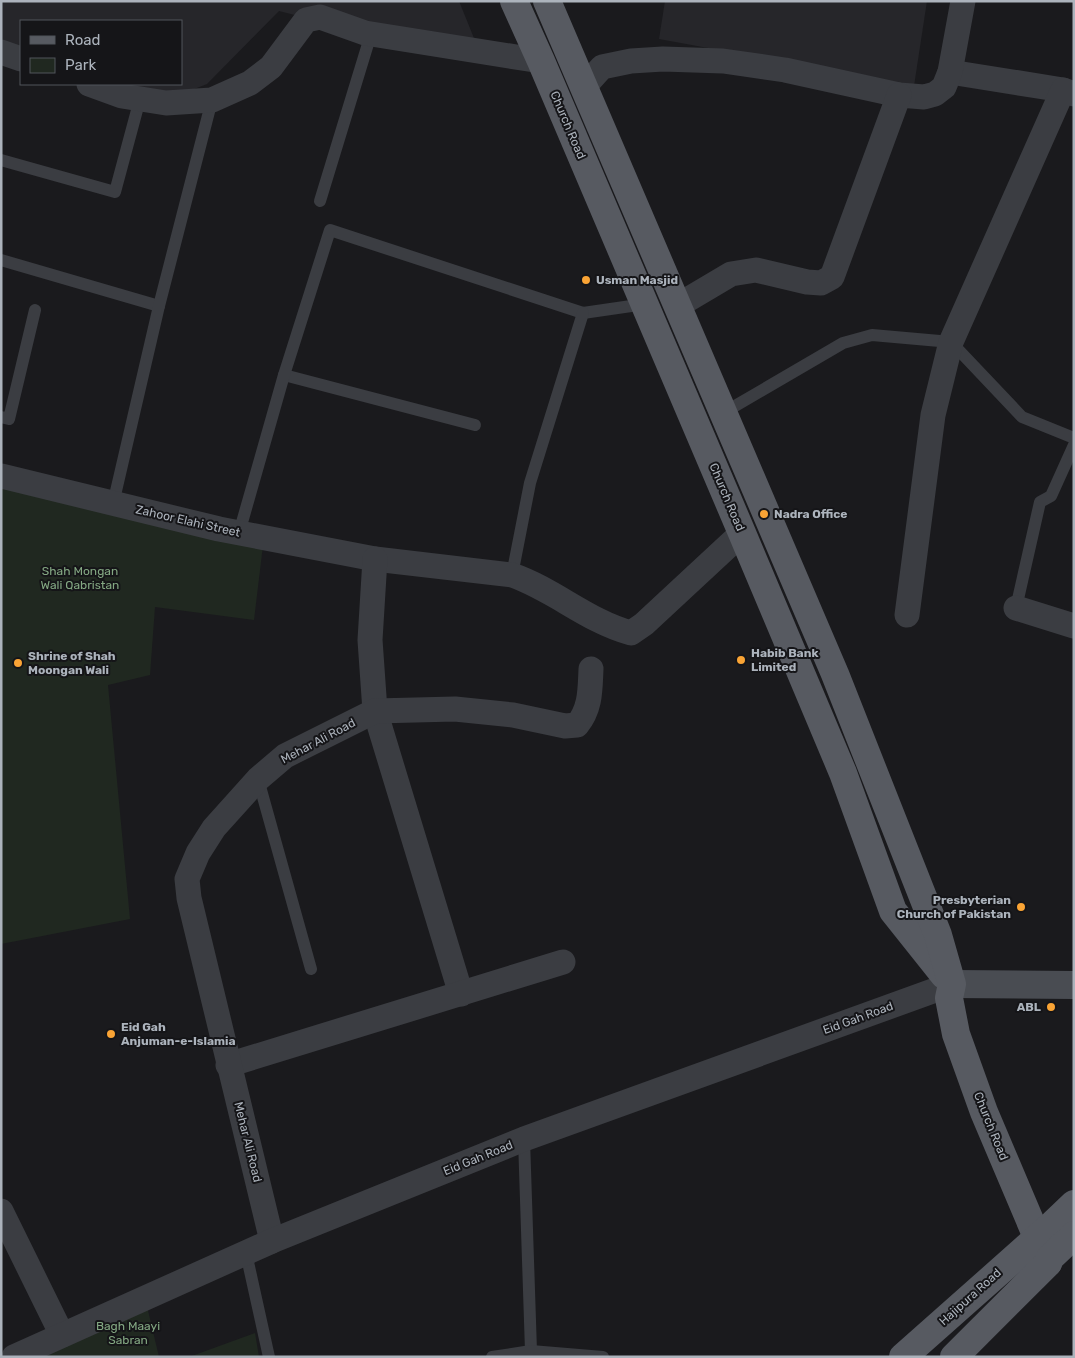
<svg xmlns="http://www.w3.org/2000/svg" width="1075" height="1358" font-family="Rubik,sans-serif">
<rect width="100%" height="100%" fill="#1a1a1d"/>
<g fill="#26262a">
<path d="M1,1H459L484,63L279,11L207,84L169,99L95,84H181V21H21V57L1,50Z"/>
<path d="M665,1H927L914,86L659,39Z"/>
</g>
<g fill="#202820">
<path d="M1,476L264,537L254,620L155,607L150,675L108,685L130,919L1,944Z"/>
<path d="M145,1298L159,1357H14Z"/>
<path d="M255,1333L259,1357H189Z"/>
</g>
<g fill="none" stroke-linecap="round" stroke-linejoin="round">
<g stroke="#3b3d42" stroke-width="12">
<path d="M1,160L115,192L140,99"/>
<path d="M320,201L371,34"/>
<path d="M1,260L159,306"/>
<path d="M284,375L475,425"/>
<path d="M723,413L843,343L872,335L951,342L1022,417L1074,438"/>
<path d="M1,417L9,419L35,310"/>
<path d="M113,504L159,306L212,100"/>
<path d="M239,533L284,375L330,230L583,313L645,304"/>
<path d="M512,575L530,483L583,313"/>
<path d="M1016,608L1040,502L1051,496L1074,445"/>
<path d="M258,779L311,969"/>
<path d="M524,1139L531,1351"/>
<path d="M246,1253L269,1357"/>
<path d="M492,1357L531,1351L603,1357"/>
</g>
<g stroke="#3b3d42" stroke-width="25">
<path d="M1,52L21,59"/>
<path d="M950,72L1063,90L1074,94"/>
<path d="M89,84L122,96L166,103L212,100L250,83L271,67L306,20L320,17L365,33L541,61"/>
<path d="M584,87L602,67L631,61L663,59L723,61L785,70L899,95L924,97L935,94L944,87L950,72L963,1"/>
<path d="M677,306L731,274L756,270L807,282L821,283L832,277L899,95"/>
<path d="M1,476L219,529L375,559L512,575C555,590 587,621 631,633L644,624L742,533"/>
<path d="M375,559L370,640L375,711L461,994"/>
<path d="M1016,608L1074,626"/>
<path d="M907,615L933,415L951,342L1063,90"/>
<path d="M228,1065L563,962"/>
<path d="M1,1211L62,1335"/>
<path d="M272,1241L189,898L187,879L198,853L214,828L258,779L285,756L375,711L455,709L513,715L565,726L577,725C591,708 590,689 591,669"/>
<path d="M14,1357L272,1241L524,1139L952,984"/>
</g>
<path stroke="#494c52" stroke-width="28" d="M952,984L1074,985"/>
<g stroke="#575a61" stroke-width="28">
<path d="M514,1L541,61L742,533L843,773L893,911L944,975"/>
<path d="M547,1L835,674L938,935L952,984L949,998L956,1034L984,1112L1048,1263"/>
<path d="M903,1357L1053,1224L1074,1204"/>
<path d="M954,1357L1048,1263L1050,1258L1074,1235"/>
</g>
</g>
<g fill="#faa435" stroke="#151518" stroke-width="2">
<circle cx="586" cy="280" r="5"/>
<circle cx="764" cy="514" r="5"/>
<circle cx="741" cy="660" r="5"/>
<circle cx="18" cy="663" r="5"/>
<circle cx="1021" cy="907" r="5"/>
<circle cx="1051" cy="1007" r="5"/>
<circle cx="111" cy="1034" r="5"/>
</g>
<g text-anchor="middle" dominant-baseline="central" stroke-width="4" stroke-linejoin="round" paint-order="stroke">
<g font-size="12" fill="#acb3bc" stroke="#151518">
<text transform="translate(568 125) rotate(67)">Church Road</text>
<text transform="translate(727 497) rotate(67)">Church Road</text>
<text transform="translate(188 521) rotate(13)">Zahoor Elahi Street</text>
<text transform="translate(318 741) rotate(-28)">Mehar Ali Road</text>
<text transform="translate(858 1018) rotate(-20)">Eid Gah Road</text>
<text transform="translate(991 1126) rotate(68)">Church Road</text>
<text transform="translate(248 1142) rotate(76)">Mehar Ali Road</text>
<text transform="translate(478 1158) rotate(-22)">Eid Gah Road</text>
<text transform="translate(970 1297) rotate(-42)">Hajipura Road</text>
</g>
<g font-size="12" font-weight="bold" fill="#acb3bc" stroke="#151518" text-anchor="start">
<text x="596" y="280">Usman Masjid</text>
<text x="774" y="514">Nadra Office</text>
<text x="751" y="653">Habib Bank<tspan x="751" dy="14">Limited</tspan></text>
<text x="28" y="656">Shrine of Shah<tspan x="28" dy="14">Moongan Wali</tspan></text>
<text x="1011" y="900" text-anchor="end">Presbyterian<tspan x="1011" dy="14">Church of Pakistan</tspan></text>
<text x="1041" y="1007" text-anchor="end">ABL</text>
<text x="121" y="1027">Eid Gah<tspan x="121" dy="14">Anjuman-e-Islamia</tspan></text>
</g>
<g font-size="12" fill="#84a883" stroke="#151518">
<text x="80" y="571">Shah Mongan<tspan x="80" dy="14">Wali Qabristan</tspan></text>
<text x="128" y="1326">Bagh Maayi<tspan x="128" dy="14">Sabran</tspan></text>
</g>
</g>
<rect width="1075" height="1358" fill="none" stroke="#acb3bc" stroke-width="5"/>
<rect x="20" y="20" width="162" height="65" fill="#151518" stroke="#51545a"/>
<rect x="30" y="36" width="25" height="8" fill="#575a61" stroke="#51545a"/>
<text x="65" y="45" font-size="15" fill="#acb3bc">Road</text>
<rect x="30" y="58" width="25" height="15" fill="#202820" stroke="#51545a"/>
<text x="65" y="70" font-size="15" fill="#acb3bc">Park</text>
</svg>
